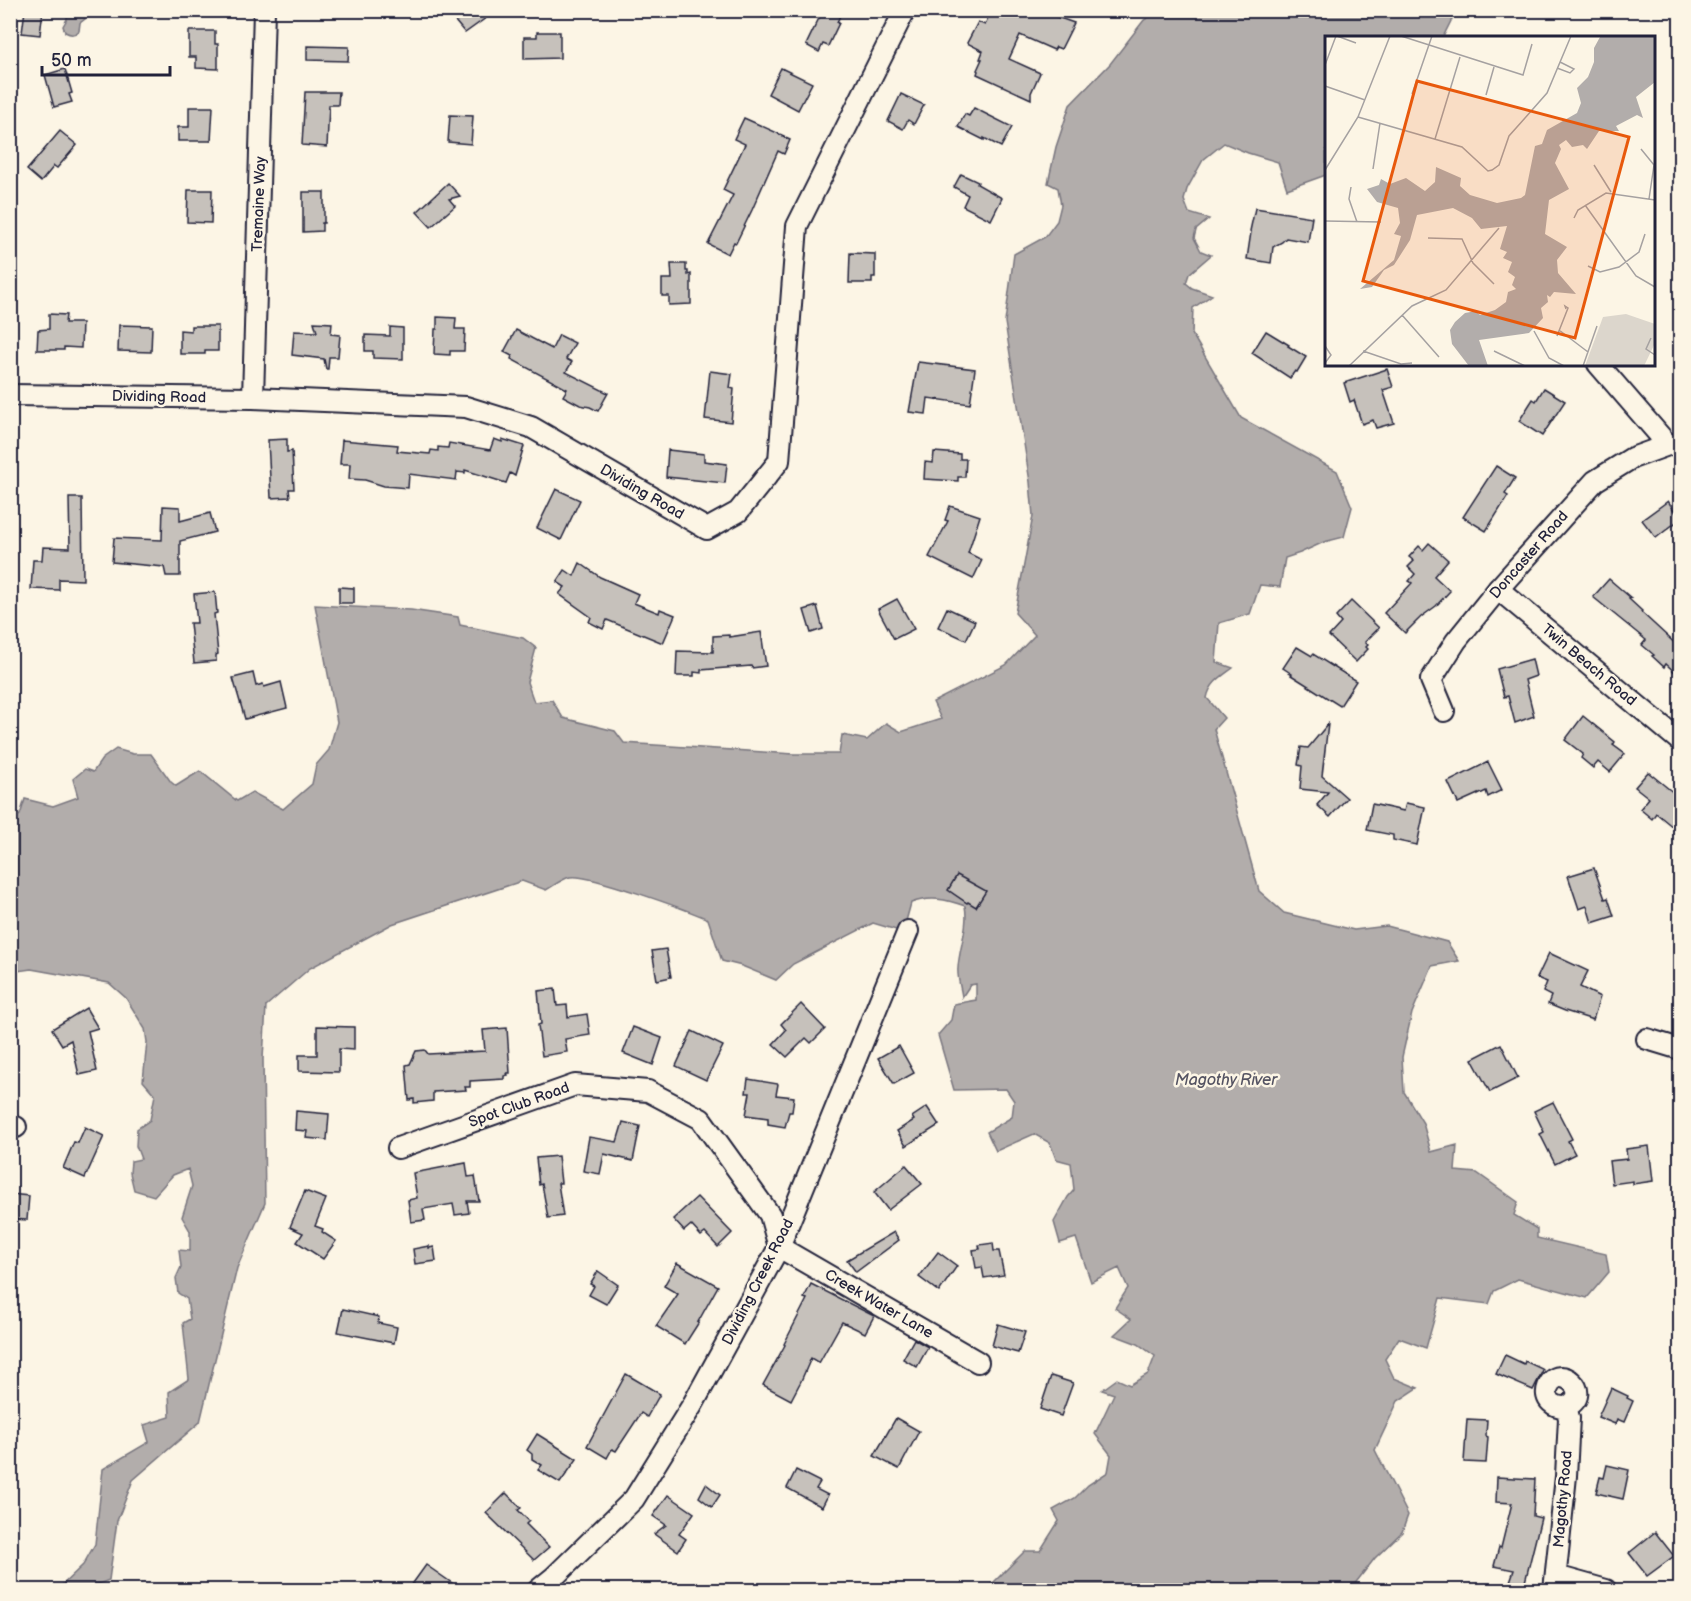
<svg xmlns="http://www.w3.org/2000/svg" width="1691" height="1601" font-family="'Balsamiq Sans',sans-serif">
<rect width="100%" height="100%" fill="#fcf5e5"/>
<filter id="ink" filterUnits="userSpaceOnUse"><feTurbulence type="fractalNoise" baseFrequency=".0167" numOctaves="2"/><feDisplacementMap in="SourceGraphic" scale="12" xChannelSelector="R" yChannelSelector="G"/><feConvolveMatrix kernelMatrix="1 2 1 2 8 2 1 2 1" color-interpolation-filters="sRGB"/></filter>
<g filter="url(#ink)">
<g fill="#b2adab" stroke="#78757e" stroke-width="1.5">
<path d="M67,11H81L85,19L80,23L79,31C74,35 71,35 65,32L63,26L67,19Z"/>
<path d="M1158,11H1456L1443,37L1326,38V175L1287,189L1278,162L1248,153L1224,143L1203,160L1187,189L1184,200L1189,213L1209,219L1196,230L1194,238L1201,251L1211,255L1189,274L1186,283L1192,288L1212,295L1193,308L1192,334L1241,418L1337,471L1352,507L1344,537L1324,542L1300,553L1285,558L1280,587L1260,585L1250,614L1219,623L1216,662L1233,668C1221,677 1210,683 1207,698L1224,718L1214,729L1259,891L1284,913L1354,930L1387,926L1447,942L1459,961L1432,966L1412,1013L1402,1057L1404,1092L1423,1123L1431,1152L1457,1145L1455,1171L1477,1173L1518,1202L1514,1215L1537,1229V1238L1606,1254L1609,1272L1587,1298L1518,1279L1494,1291L1489,1304L1440,1298L1426,1348L1399,1338L1385,1359L1394,1378L1418,1388L1398,1401L1375,1450L1408,1515L1402,1532L1375,1558L1350,1590H986L1025,1551H1040L1059,1521L1053,1510L1075,1498L1088,1485L1108,1472L1111,1455L1095,1434L1114,1394L1102,1390L1117,1379L1130,1385L1148,1374L1155,1356L1138,1344L1114,1335L1131,1319L1115,1308L1128,1288L1119,1268L1091,1282L1076,1238L1060,1243L1054,1222L1068,1197L1074,1190L1071,1163L1056,1159L1050,1143L1034,1134L996,1151L987,1132L1012,1117L1014,1101L1006,1089L954,1090L938,1035L951,1020L954,1004L976,1000V984L970,985L962,997C961,988 957,978 958,968C959,948 969,926 965,906C946,899 930,896 911,903L903,932L873,923L793,964L776,980L742,966L722,961L708,919C687,910 587,873 570,877C562,879 553,886 546,890L522,881L392,924L310,968L266,1006L263,1059L265,1203L237,1268L200,1422L133,1480L117,1521L109,1580L84,1590H57L83,1565L95,1544L103,1469L149,1442L144,1425L170,1417L169,1392L189,1379L183,1323L190,1319L187,1299L178,1293L176,1278L181,1267L179,1250L190,1251V1231L182,1217L192,1186L188,1169L173,1175L154,1196L134,1190L130,1173L131,1161L141,1159L136,1146L137,1129L150,1120L155,1095L143,1081L147,1042L145,1029L126,998L109,983L31,969L11,972V820L20,815L25,799L53,806L78,797L73,779L85,769L93,772L102,759L116,749L133,754H151L171,782L176,786L200,771L237,801L252,792L283,809L312,784L316,765L329,750L337,722L315,605L411,610L458,617L460,625L523,638L536,648L527,682L534,702L552,700L563,718L615,731L624,743L794,754H839L842,735L867,740L886,723L901,732L941,719L933,702L1006,665L1035,635L1015,613L1033,516L1030,482L1005,322L1014,254L1045,237L1057,221L1061,205L1058,188L1048,183L1056,147L1070,105L1110,64L1144,20Z"/>
</g>
<g fill="#c6c1bb" stroke="#22223b" stroke-width="1.5">
<path d="M25,10H43L40,35L22,33Z"/>
<path d="M469,10H497L465,33L455,21Z"/>
<path d="M823,10H843L837,22L839,23L828,46L823,44L819,52L806,45Z"/>
<path d="M991,10H1037L1074,23L1061,49L1056,47L1054,50L1020,35L1009,59L1040,73L1031,93V99L977,74L978,71L977,70L982,59H980L983,51L967,43L978,22L985,25Z"/>
<path d="M189,31H215V44H218V69L196,68V57H189Z"/>
<path d="M537,32H560V58L524,59V37H537Z"/>
<path d="M307,46L349,47L348,61L307,60Z"/>
<path d="M781,68L812,83L798,110L768,94Z"/>
<path d="M65,69L72,93L69,94L72,102L54,107L45,75Z"/>
<path d="M305,92H339L338,105H329L327,147L302,145Z"/>
<path d="M901,94L924,105L914,124L908,120L903,129L888,121Z"/>
<path d="M189,107H213L211,141H178V127H189Z"/>
<path d="M974,108L1012,127L1001,147L984,138V140L958,127L965,114L969,116Z"/>
<path d="M450,115L473,116L471,144L448,142Z"/>
<path d="M744,118L784,136L783,137L790,140L784,154L778,151L752,210L736,243L734,242L728,254L708,244L733,195L723,190L745,144L734,139Z"/>
<path d="M60,131L77,145L57,168L54,166L41,182L27,170Z"/>
<path d="M961,174L978,182L977,184L1002,198L991,220L963,206L968,195L954,187Z"/>
<path d="M448,183L460,196L449,199L455,206L431,227L417,212Z"/>
<path d="M188,190H212L211,223L187,222Z"/>
<path d="M303,192H324V223H322V231L303,232Z"/>
<path d="M1255,208L1312,217L1308,242L1286,238L1282,242L1273,247L1271,263L1247,259L1251,232L1250,231Z"/>
<path d="M850,253L875,254V277H872V283H849Z"/>
<path d="M671,264H686V271H688V275L691,274V304L669,305V296H662V279H672Z"/>
<path d="M49,314L66,315L65,323H82L81,348L64,347V350H37L38,330L49,329Z"/>
<path d="M437,317L456,318L455,329H465L464,351H450V355L434,354L435,329H437Z"/>
<path d="M314,322L332,323L331,334L340,335L338,357H329L328,369H326L324,359L292,355L294,331L317,332Z"/>
<path d="M119,325L152,326L151,352L118,351Z"/>
<path d="M191,326H218V351H205V354H180V330L191,331Z"/>
<path d="M390,327L403,328V359L373,358V351H365V335L390,336Z"/>
<path d="M516,330L552,349L559,335L575,343L566,359L572,362L566,372L608,393L598,411L590,407L580,405L563,396L567,389L511,359L512,356L504,352Z"/>
<path d="M1266,331L1289,345L1288,346L1306,357L1297,372L1295,371L1290,378L1252,353Z"/>
<path d="M918,362L975,369L970,404L928,398L926,414L909,412Z"/>
<path d="M1387,369L1393,387L1383,390L1394,423L1376,428L1373,420L1362,424L1354,400L1350,402L1344,383Z"/>
<path d="M710,371L732,374L730,388L734,389L731,422L705,419Z"/>
<path d="M1544,388L1565,401L1542,436L1519,421L1533,399L1536,401Z"/>
<path d="M287,439V452L292,451L294,489H289L290,497L271,498L268,440Z"/>
<path d="M494,439L502,442V439L524,446L515,476L510,473L506,483L465,470V473L457,472L456,480L409,474L408,488L384,486L365,480L349,479L350,464H340L342,440L398,445L397,451L430,454L431,450L438,451V447L448,448L449,443L490,450Z"/>
<path d="M668,450L704,454V461L727,464L725,483L666,477Z"/>
<path d="M934,452L960,454V459H966L965,477H958V481L924,479L925,462L933,463Z"/>
<path d="M1496,466L1515,478L1505,494L1508,496L1486,531L1463,517Z"/>
<path d="M556,489L580,500L561,540L537,528Z"/>
<path d="M69,498H82L83,580L59,579V590L31,589L33,560H42L43,547L70,548Z"/>
<path d="M1668,501L1680,519L1656,538L1642,520Z"/>
<path d="M163,506L180,507V521L210,513L215,532L180,541V576H166L164,567L112,562L114,538L162,540Z"/>
<path d="M950,506L980,516L968,553L982,560L973,579L929,557L948,521L945,520Z"/>
<path d="M1429,543L1448,560L1434,576L1450,591L1436,606L1421,617L1405,633L1384,613L1412,583L1409,581L1415,574L1408,567L1414,561L1409,557L1419,546L1423,550Z"/>
<path d="M580,563L600,577L638,594L634,603L659,613L660,609L675,615L663,643L607,620L603,629L589,622L591,617L559,594L565,587L557,582L565,570L574,576Z"/>
<path d="M1609,579L1631,598L1629,599L1642,611L1641,612L1680,648V677L1666,664L1664,667L1652,656L1654,655L1642,645L1646,640L1593,597Z"/>
<path d="M339,587L354,588V603H339Z"/>
<path d="M215,592L217,613L214,614L218,654L216,655V661L194,663L190,623H197L194,594Z"/>
<path d="M897,599L914,629L894,639L878,609Z"/>
<path d="M1351,601L1379,628L1365,642L1368,645L1366,647L1368,649L1356,662L1329,636L1341,623L1336,617Z"/>
<path d="M817,606L823,629L811,633L804,610Z"/>
<path d="M947,608L975,621L966,640L938,627Z"/>
<path d="M761,632L766,666L752,668L751,666L701,670V673L694,672V676H676L677,651L713,652V636L729,635V637Z"/>
<path d="M1297,647L1312,656L1313,654L1356,681L1340,706L1291,675L1292,674L1283,668Z"/>
<path d="M1532,659L1536,676L1525,680L1534,716L1515,723L1508,696L1504,697L1497,669Z"/>
<path d="M253,673L256,686L263,684L264,687L281,682L287,708L245,719L233,678Z"/>
<path d="M1583,716L1615,742L1613,745L1625,754L1610,772L1598,762L1593,768L1581,758L1583,754L1565,740Z"/>
<path d="M1328,724L1322,776L1347,798L1330,817L1317,805L1328,792L1300,789L1302,766L1298,765L1301,747L1308,748Z"/>
<path d="M1488,762L1502,790L1488,797L1486,791L1478,795V794L1458,803L1448,782Z"/>
<path d="M1648,772L1680,798V833L1656,813L1652,819L1640,809L1649,798L1635,787Z"/>
<path d="M1406,803L1425,807L1417,845L1393,840V835L1367,830L1372,804L1404,811Z"/>
<path d="M1594,868L1605,899L1608,898L1614,916L1592,923L1587,906L1579,909L1568,876Z"/>
<path d="M957,875L986,891L976,907L968,902L967,903L948,890Z"/>
<path d="M666,949L671,977L657,980L652,951Z"/>
<path d="M1549,953L1588,971L1580,987L1600,997L1593,1020L1565,1011L1548,1004L1551,996L1543,992L1547,982L1537,978Z"/>
<path d="M555,989L557,1006L567,1005L568,1017L587,1014L590,1035L565,1039L567,1052L542,1056L538,1025L541,1024L538,991Z"/>
<path d="M801,1004L825,1029L811,1043L806,1038L787,1057L773,1044L786,1030L781,1024Z"/>
<path d="M86,1008L98,1028L88,1031L97,1071L79,1075L71,1040L62,1045L52,1029Z"/>
<path d="M317,1026L354,1027V1050L339,1049V1072L299,1071V1055H317Z"/>
<path d="M633,1027L662,1038L653,1065L623,1053Z"/>
<path d="M507,1028L510,1073H507L508,1075L504,1076V1079L470,1081V1087H465L466,1090L433,1092V1101L414,1103V1099L409,1100L406,1065L410,1064L416,1051L425,1050L428,1054L485,1051L483,1030Z"/>
<path d="M692,1031L723,1046L706,1080L676,1066Z"/>
<path d="M1501,1044L1518,1078L1490,1092L1472,1059Z"/>
<path d="M899,1046L914,1073L894,1084L878,1058Z"/>
<path d="M748,1079L778,1084L776,1095L794,1097L792,1112H789L785,1127L768,1124V1118L746,1115L750,1093H746Z"/>
<path d="M1553,1102L1572,1139L1568,1141L1575,1154L1555,1164L1540,1134L1544,1132L1534,1111Z"/>
<path d="M927,1107L939,1125L906,1146L897,1131L914,1120L912,1117Z"/>
<path d="M296,1111L329,1114L327,1140L306,1138L307,1131L295,1130Z"/>
<path d="M623,1122L640,1126L633,1161L604,1154L600,1174L583,1171L589,1137L617,1142Z"/>
<path d="M85,1127L104,1136L85,1178L63,1168L74,1142L78,1143Z"/>
<path d="M1649,1146L1653,1181L1633,1184V1181L1612,1184L1609,1161L1627,1159L1626,1149Z"/>
<path d="M558,1156L561,1183H558L563,1216L548,1218L542,1184L539,1185L536,1158Z"/>
<path d="M466,1163L468,1177L475,1176L479,1201H467L469,1213L455,1215L453,1204L423,1209L425,1220L411,1222L408,1200L417,1198L413,1173Z"/>
<path d="M906,1165L922,1184L888,1210L874,1192Z"/>
<path d="M305,1191L326,1199L315,1226L323,1229L322,1232L336,1241L323,1259L297,1242L303,1233L290,1227Z"/>
<path d="M10,1194L29,1196L27,1220L10,1219Z"/>
<path d="M697,1197L732,1233L718,1247L705,1233L701,1236L691,1225L684,1231L673,1219Z"/>
<path d="M894,1232L899,1240L856,1272L847,1260Z"/>
<path d="M993,1243L994,1251H999L1004,1275L984,1278L982,1267L976,1268L973,1250L980,1249L979,1245Z"/>
<path d="M429,1246V1248L434,1247L436,1261L415,1264L413,1249Z"/>
<path d="M938,1252L957,1266L939,1292L919,1277Z"/>
<path d="M677,1263L718,1286L698,1322H699L685,1344L656,1326L678,1294L664,1286Z"/>
<path d="M598,1271L618,1285L606,1304L589,1295L594,1286L590,1284Z"/>
<path d="M811,1284L874,1316L865,1333L842,1322L819,1363L811,1358L801,1381L791,1400L763,1385L785,1345L784,1344L807,1299L804,1298Z"/>
<path d="M343,1309L379,1317L378,1323L397,1327L394,1343L338,1332Z"/>
<path d="M998,1324L1025,1332L1018,1353L992,1346Z"/>
<path d="M914,1339L928,1347L917,1367L903,1359Z"/>
<path d="M1505,1355L1524,1364L1525,1361L1542,1369L1543,1370L1533,1390L1496,1374Z"/>
<path d="M626,1374L660,1394L647,1417L641,1413L616,1451L612,1449L607,1458L587,1446Z"/>
<path d="M1051,1376L1073,1383L1061,1416L1040,1409Z"/>
<path d="M1611,1388L1628,1396L1627,1398L1633,1401L1624,1422L1617,1419L1615,1424L1598,1417Z"/>
<path d="M896,1418L919,1431L899,1469L874,1456Z"/>
<path d="M1467,1419L1487,1420L1486,1436L1488,1437L1486,1463L1464,1462Z"/>
<path d="M537,1434L577,1459L560,1483L538,1470L542,1465L532,1459V1454L527,1450Z"/>
<path d="M1607,1465L1629,1470L1623,1499L1596,1493L1600,1477L1604,1478Z"/>
<path d="M796,1470L820,1482L816,1489L828,1495L822,1507L787,1488Z"/>
<path d="M1497,1477L1535,1479L1533,1516L1541,1518L1523,1590H1507L1514,1570L1494,1566L1499,1547L1501,1548L1512,1503L1496,1502Z"/>
<path d="M706,1484L720,1495L712,1507L699,1497Z"/>
<path d="M506,1493L521,1508L518,1510L529,1521L526,1524L549,1547L534,1560L486,1513Z"/>
<path d="M668,1495L694,1513L679,1534L686,1539L678,1551L654,1534L666,1525L653,1516Z"/>
<path d="M1655,1532L1674,1556L1647,1576L1629,1553Z"/>
<path d="M426,1565L462,1590H408Z"/>
</g>
<g fill="none" stroke-linecap="round" stroke-linejoin="round">
<g stroke="#22223b" stroke-width="24">
<g id="street">
<path d="M1598,364L1668,445"/>
<path d="M10,395L253,398L466,407L531,427L707,529L738,512L779,461L797,226L905,10"/>
<path d="M253,398L264,10"/>
<path d="M1498,589L1680,741"/>
<path d="M1444,711L1431,680L1456,641L1498,589L1595,481L1632,458L1668,445L1680,444"/>
<path d="M1647,1039L1680,1049"/>
<path d="M10,1127H16"/>
<path d="M398,1148L575,1085L648,1091L701,1119L770,1215L779,1247L978,1362"/>
<path d="M1556,1576L1606,1590"/>
<path d="M538,1590L554,1577L634,1499L693,1404L779,1247L908,931"/>
<path d="M1554,1590L1566,1476L1569,1418L1566,1407C1596,1393 1558,1361 1548,1387C1543,1400 1555,1408 1566,1407"/>
</g>
</g>
<use href="#street" stroke="#fcf5e5" stroke-width="20"/>
</g>
</g>
<g text-anchor="middle" dominant-baseline="central" stroke-width="5" stroke-linejoin="round" paint-order="stroke">
<g font-size="15" fill="#22223b" stroke="#fcf5e5">
<text transform="translate(259 204) rotate(-88)">Tremaine Way</text>
<text transform="translate(159 397) rotate(1)">Dividing Road</text>
<text transform="translate(642 492) rotate(30)">Dividing Road</text>
<text transform="translate(1529 555) rotate(-49)">Doncaster Road</text>
<text transform="translate(1589 665) rotate(40)">Twin Beach Road</text>
<text transform="translate(519 1105) rotate(-20)">Spot Club Road</text>
<text transform="translate(758 1282) rotate(-63)">Dividing Creek Road</text>
<text transform="translate(879 1304) rotate(30)">Creek Water Lane</text>
<text transform="translate(1563 1499) rotate(-85)">Magothy Road</text>
</g>
<g font-size="16" font-style="italic" fill="#545362" stroke="#fcf5e5">
<text x="1226" y="1080">Magothy River</text>
</g>
</g>
<g transform="translate(1325 36)">
<rect width="330" height="330" fill="#fcf5e5"/>
<path d="M301,278L330,288V307L319,330H260L278,281Z" fill="#dcd6cc"/>
<path d="M330,0V46L311,61L318,82L312,79L291,90L294,95H274L262,113L258,109L247,111L241,104L234,109L236,113L230,127L244,153L224,164L220,198L242,211L232,224L233,237L251,258L229,256L225,261L222,259L223,266L216,272L218,282L204,297L154,304L163,330H144L127,308L125,294L130,286L140,277L151,275L155,279L170,274L181,266L183,256L191,253L187,249L190,241L183,236L187,226L178,222L182,216L175,213L182,190L156,193L147,182L128,172L92,179L85,204L69,229L59,234L47,251L35,253L69,224L76,200L69,198L75,187L73,172L52,166L42,153L54,149L56,143L65,148L81,142L100,155L110,146L111,131L136,142L135,150L145,159L172,167L196,162L200,159L210,110L217,108L222,94L252,77L256,67L252,52L263,41L269,26V12L275,1Z" fill="#b2adab"/>
<path fill="none" stroke="#a5a1a1" stroke-width="1.5" d="M12,0L31,7M76,0L198,39L207,8M0,29L11,0M232,32L245,37L249,33L235,26M0,50L40,64M87,58L107,0M161,59L169,31M33,81L137,111L163,135L167,134L174,129L184,100L222,57L246,0M110,103L135,21M316,113L329,129L324,163M269,129L286,156M48,133L55,87M0,134L33,81L65,0M26,151L24,163L32,186M260,169L311,240L330,251M249,182L253,174L281,157L330,164M0,185L56,186M103,202L137,203L148,227L169,248M263,230L275,236L294,231L314,216L320,198M77,279L114,321M234,294L263,316M209,295L224,322L239,330M232,300L243,272L240,270L241,273M326,302L321,313L330,319M0,310L6,319L0,327M38,315L76,328L87,327M169,315L200,330M24,330L87,270L121,254L174,192M258,330L272,290"/>
<path fill="#e8590c" fill-opacity="0.15" stroke="#e8590c" stroke-width="3" d="M92,45L304,101L250,302L38,245Z"/>
<rect width="330" height="330" fill="none" stroke="#22223b" stroke-width="3"/>
</g>
<rect width="1691" height="1601" fill="none" stroke="#fcf5e5" stroke-width="36"/>
<rect x="18" y="18" width="1655" height="1565" fill="none" stroke="#22223b" stroke-width="2" filter="url(#ink)"/>
<path d="M42 66v9h128v-9" fill="none" stroke="#22223b" stroke-width="3"/>
<text x="51" y="66" font-size="18" fill="#22223b" stroke="#fcf5e5" stroke-width="4.5" paint-order="stroke">50 m</text>
</svg>
